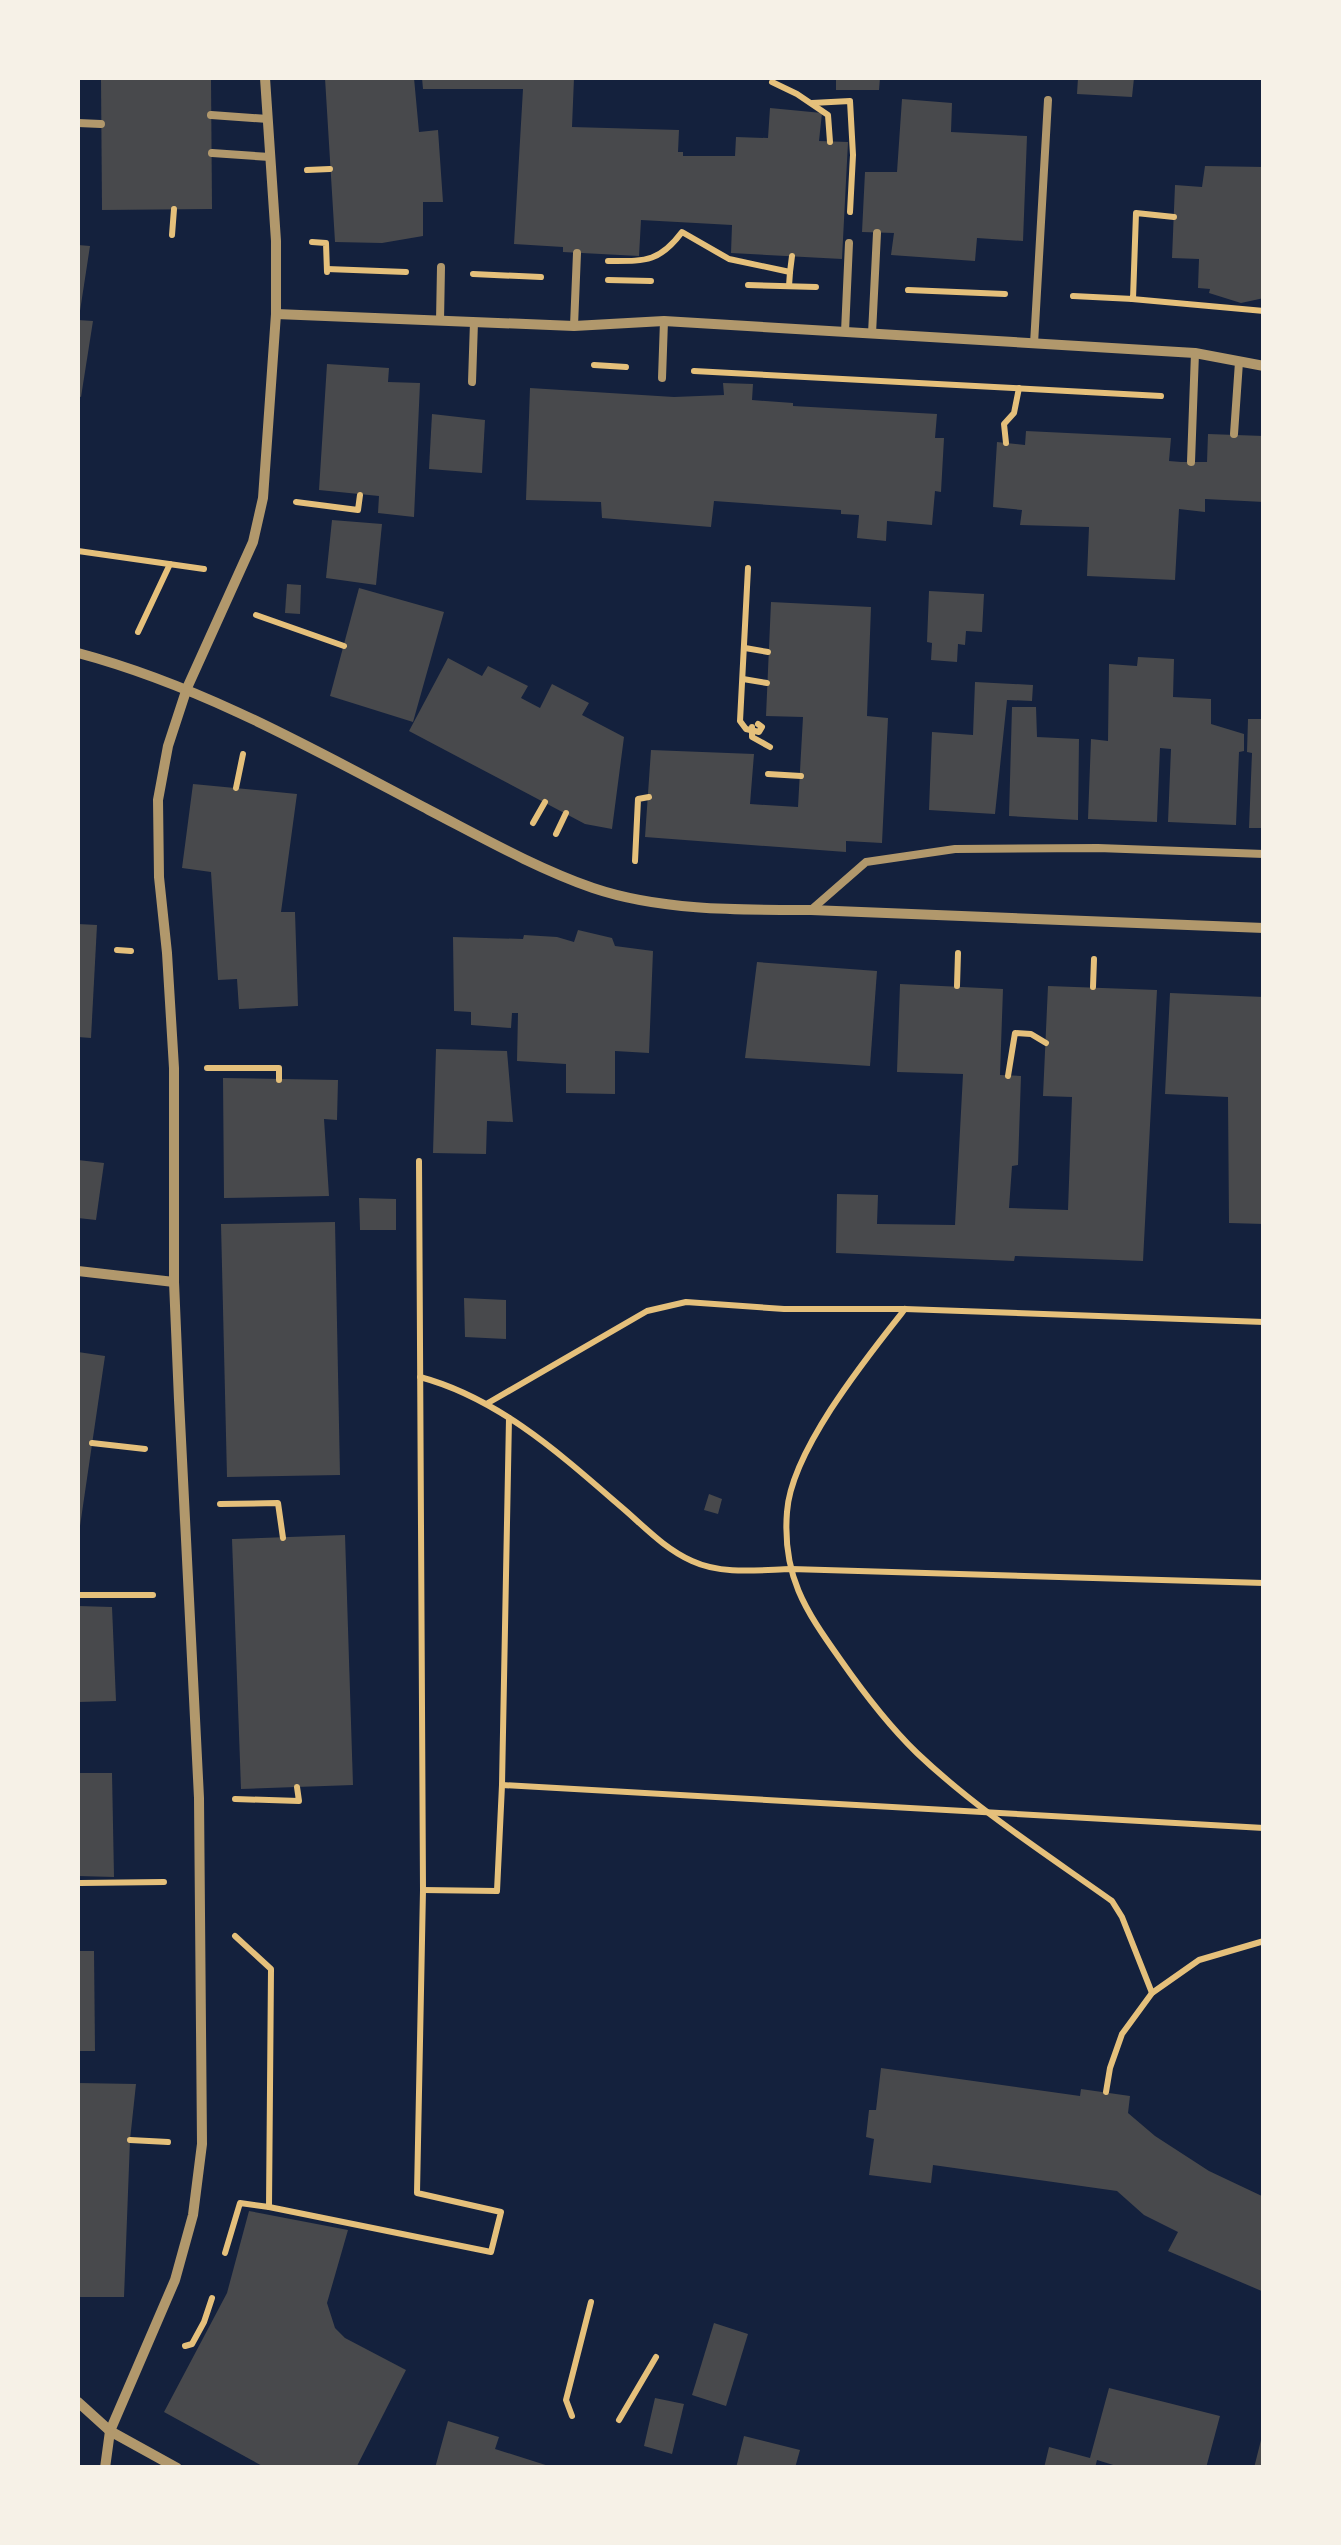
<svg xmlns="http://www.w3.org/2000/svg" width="1341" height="2545" font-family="'Fira Sans',sans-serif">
<rect width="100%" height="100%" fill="#14213d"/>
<g fill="#48494c">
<path d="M101,78H211L212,209L102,210Z"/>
<path d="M325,78H414L419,132L438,130L443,202H423V236L382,243L335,242Z"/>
<path d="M422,78H574L572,127L679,130L678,152H683V156H735L736,137L768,138L770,108L822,113L819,141L848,142L842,259L731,253L732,225L641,220L639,256L563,252V247L514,244L523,89H423Z"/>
<path d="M836,78H880L879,90H836Z"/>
<path d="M1078,78H1134L1132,97L1077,94Z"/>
<path d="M902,99L952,103L951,132L1027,136L1023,241L977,238L975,261L891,255L894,233L862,232L865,172H897Z"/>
<path d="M1205,166L1264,167V298L1241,303L1209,293L1210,289L1198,288L1199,259L1172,258L1175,185L1202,187Z"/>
<path d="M78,245L90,246L80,311H78Z"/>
<path d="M78,320L93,321L81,397L78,396Z"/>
<path d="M327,364L389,368L388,382L420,383L414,517L378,513L379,496L319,490Z"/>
<path d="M723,383L753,384L752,400L793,403V406L937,414L935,438H944L941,492L935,491L932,525L887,521L886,541L857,538L859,515L841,514V510L714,501L711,527L602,518L601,502L526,500L530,388L674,397L724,395Z"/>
<path d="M432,414L485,420L482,473L429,469Z"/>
<path d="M1026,431L1171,438L1169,461L1181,462H1207L1208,434L1264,436V502L1205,499V512L1179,509L1175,580L1087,576L1089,527L1020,525L1022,510L993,507L997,442L1025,445Z"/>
<path d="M332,520L382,524L376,585L326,578Z"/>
<path d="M287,584L301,585L300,614L285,613Z"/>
<path d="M359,588L444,612L413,722L330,696Z"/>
<path d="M929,591L984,594L982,632L966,631L965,645L958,644L957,662L931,660L932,643L927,642Z"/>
<path d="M771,602L871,607L867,716L888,718L882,843L846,841V852L645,837L651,750L754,754L750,804L798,807L803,717L766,716Z"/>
<path d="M1138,657L1174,659L1173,697L1211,699V724L1244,734V751L1239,752L1236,825L1168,822L1171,749L1160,748L1157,822L1088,819L1091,739L1108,741L1109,664L1137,666Z"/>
<path d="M448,658L482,676L488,666L528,686L521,698L540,708L552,684L589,703L582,715L624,737L612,829L585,824L409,731Z"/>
<path d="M975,682L1033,685L1032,701L1007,700L995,814L929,810L932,732L973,735Z"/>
<path d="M1012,707H1036L1037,737L1079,739L1078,820L1009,816Z"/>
<path d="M1248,719H1264V828H1249L1252,753L1247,752Z"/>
<path d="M193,784L297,794L281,912H295L298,1006L239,1009L237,979L218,980L211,872L182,868Z"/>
<path d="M78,924L97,925L91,1038L78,1037Z"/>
<path d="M578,930L612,938L615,946L653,951L649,1053L615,1051V1094L566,1093V1064L517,1061L518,1013H512L511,1028L471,1025V1012L454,1011L453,937L523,939L524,935L557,937L574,942Z"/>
<path d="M757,962L877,971L870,1066L745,1058Z"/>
<path d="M900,984L1003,989L1000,1075L1021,1076L1018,1165L1012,1166L1009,1208L1068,1210L1072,1097L1043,1096L1048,986L1157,990L1143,1261L1015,1256L1014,1261L836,1253L837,1194L878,1195L877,1224L955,1225L963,1074L897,1072Z"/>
<path d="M1170,993L1264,997V1224L1229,1223L1228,1097L1165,1094Z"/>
<path d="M436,1049L507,1051L513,1122L487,1121L486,1154L433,1153Z"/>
<path d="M223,1078L338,1080L337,1120L324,1119L329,1196L224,1198Z"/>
<path d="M78,1160L104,1163L96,1220L78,1218Z"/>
<path d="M359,1198L396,1199V1230H360Z"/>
<path d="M335,1222L340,1475L227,1477L221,1224Z"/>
<path d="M464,1298L506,1300V1339L465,1337Z"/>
<path d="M78,1352L105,1356L80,1526H78Z"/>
<path d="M709,1494L722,1499L718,1514L704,1510Z"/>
<path d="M345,1535L353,1785L241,1789L232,1539Z"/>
<path d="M78,1606L112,1607L116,1701L78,1702Z"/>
<path d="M78,1773H112L114,1877L78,1876Z"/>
<path d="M78,1951H94L95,2051H78Z"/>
<path d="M881,2068L1080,2096L1081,2089L1130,2096L1128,2113L1155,2136L1209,2171L1264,2197V2292L1168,2251L1178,2232L1144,2215L1117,2191L933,2165L931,2183L869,2175L874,2139L866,2137L869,2110H876Z"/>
<path d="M78,2083L136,2084L130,2140L124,2297H78Z"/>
<path d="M249,2211L348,2230L327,2303L335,2328L345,2338L406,2370L356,2468H266L164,2412L227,2293Z"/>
<path d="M714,2323L748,2334L726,2406L692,2395Z"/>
<path d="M1109,2388L1220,2416L1206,2468H1123L1097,2460L1095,2468H1044L1049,2447L1090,2458Z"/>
<path d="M655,2398L684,2404L672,2454L644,2446Z"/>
<path d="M448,2421L499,2437L495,2449L555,2468H435Z"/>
<path d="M744,2436L800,2450L795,2468H736Z"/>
<path d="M1264,2436V2468H1254L1262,2436Z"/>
</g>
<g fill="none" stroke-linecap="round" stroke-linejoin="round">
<g stroke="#e5c07b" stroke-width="6">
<path d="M772,82L797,94L828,115L830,142"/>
<path d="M812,103L850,101L853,155L850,212"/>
<path d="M307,170L330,169"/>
<path d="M172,235L174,209"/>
<path d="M312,242L326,243L327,272"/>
<path d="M608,261C644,261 659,263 682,232L729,259L790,272L789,286"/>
<path d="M327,269L406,272"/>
<path d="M790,272L792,256"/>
<path d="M473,274L541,277"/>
<path d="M608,280L651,281"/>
<path d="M748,285L816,287"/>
<path d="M908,290L1005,294"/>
<path d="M1073,296L1133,299L1136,213L1174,217"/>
<path d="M1132,299L1264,311"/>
<path d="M594,365L626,367"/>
<path d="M694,371L1161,396"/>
<path d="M1006,443L1004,424L1014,413L1019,388"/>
<path d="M296,502L358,510L360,495"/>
<path d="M78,551L204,569"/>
<path d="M748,568L740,721L746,729L759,732L762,727L758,724"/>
<path d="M256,615L344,646"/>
<path d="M138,632L170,564"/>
<path d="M745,648L768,652"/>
<path d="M743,679L767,683"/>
<path d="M752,727V737L770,747"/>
<path d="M768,774L801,776"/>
<path d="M236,788L243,754"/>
<path d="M533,823L545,802"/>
<path d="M556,834L566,813"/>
<path d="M635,861L638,799L649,797"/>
<path d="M117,950L131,951"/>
<path d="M957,986L958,953"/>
<path d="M1093,987L1094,959"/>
<path d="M207,1068H279V1080"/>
<path d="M1008,1076L1015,1033L1031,1034L1046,1043"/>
<path d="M905,1309C867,1357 791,1451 787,1512C782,1575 805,1610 840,1659C863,1692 888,1725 917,1753C976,1809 1046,1854 1112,1901L1122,1917L1152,1993"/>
<path d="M420,1377C498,1398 559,1453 619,1505C643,1525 663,1548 692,1561C722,1575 759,1570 791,1569L1264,1583"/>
<path d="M488,1403L647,1311L686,1302L784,1309H905L1264,1322"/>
<path d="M92,1443L145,1449"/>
<path d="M220,1504L278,1503L283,1538"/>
<path d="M78,1595H153"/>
<path d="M502,1785L1264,1828"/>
<path d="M235,1799L299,1801L297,1787"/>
<path d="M80,1883L164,1882"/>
<path d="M423,1890L497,1891L502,1785L509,1418"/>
<path d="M1106,2092L1110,2068L1122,2034L1152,1993L1199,1960L1264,1941"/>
<path d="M130,2140L168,2142"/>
<path d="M269,2207L491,2252L501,2212L417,2193L423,1890L419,1161"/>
<path d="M225,2253L240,2203L269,2207L271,1969L235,1936"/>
<path d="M185,2346L192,2344L204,2322L212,2298"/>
<path d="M572,2416L566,2400L591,2302"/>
<path d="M619,2420L656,2357"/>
</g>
<g stroke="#b1986c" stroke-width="8">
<path d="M211,115L268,119"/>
<path d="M78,123L101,124"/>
<path d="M212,153L270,157"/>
<path d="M440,321L441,267"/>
<path d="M574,326L577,253"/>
<path d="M845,332L849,243"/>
<path d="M872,334L877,233"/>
<path d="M1034,344L1048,100"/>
<path d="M662,378L664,321"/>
<path d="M472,382L474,322"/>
<path d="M1234,434L1239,362"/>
<path d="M1191,462L1195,353"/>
<path d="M811,910L866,862L955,849L1098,848L1264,854"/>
</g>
<g stroke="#b1986c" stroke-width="10">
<path d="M276,314L574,326L664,321L1195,353L1264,366"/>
<path d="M78,653C202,686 315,750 429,810C483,838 536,868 593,888C661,911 740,910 811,910L1264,928"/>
<path d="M78,1271L174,1282"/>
<path d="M78,2402L110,2431L177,2468"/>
<path d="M105,2468L110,2431L175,2280L193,2215L202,2144L199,1798L179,1400L174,1282V1068L167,953L159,877L158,800L168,746L187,688L253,542L263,498L276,314V241L265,78"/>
</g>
</g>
<rect width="1341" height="2545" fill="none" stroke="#f6f1e7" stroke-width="160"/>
</svg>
